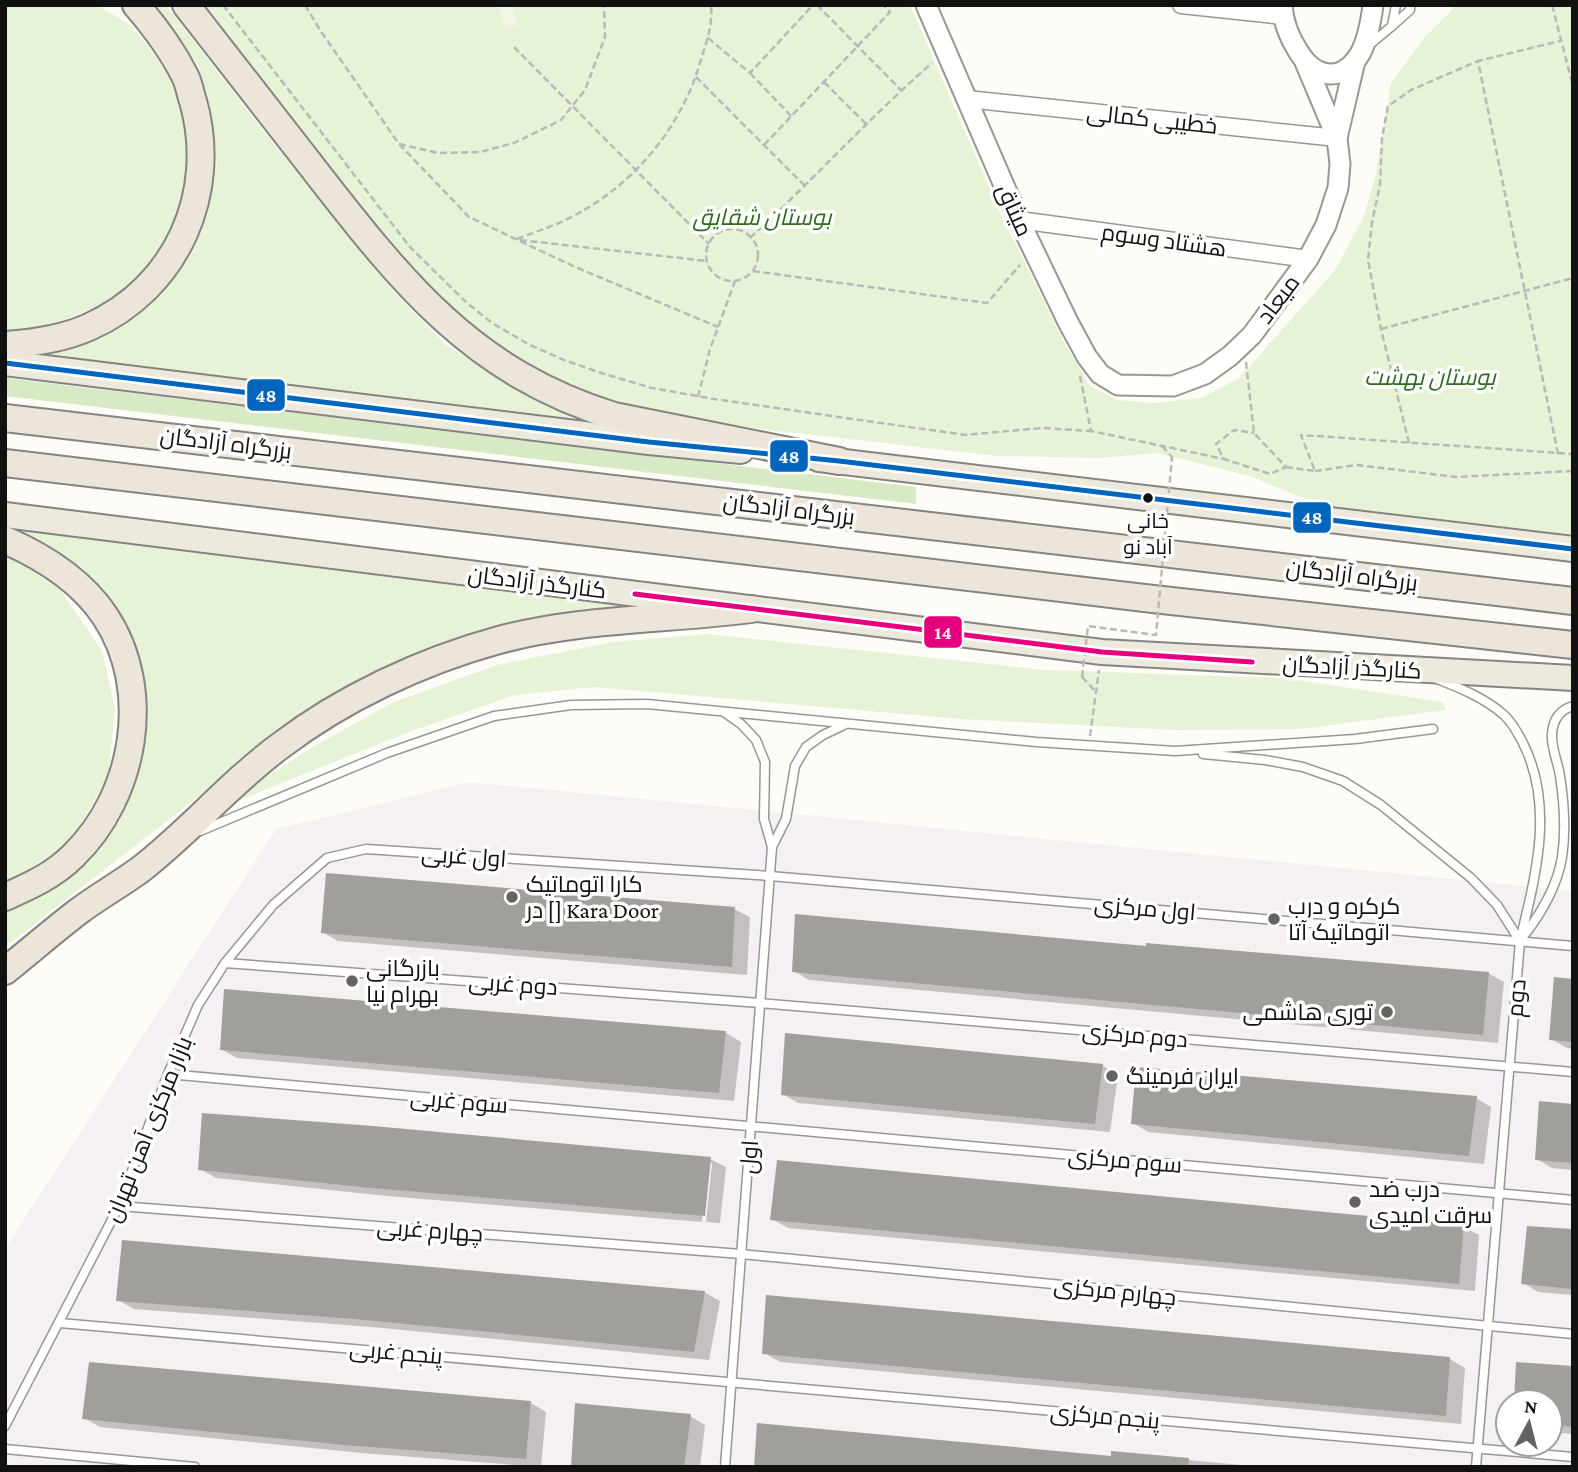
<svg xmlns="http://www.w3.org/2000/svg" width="1578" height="1472" font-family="'Crimson Pro',Cairo,serif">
<rect width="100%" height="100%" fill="#fdfcf7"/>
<path fill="#f5f0f3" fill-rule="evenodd" d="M470,782L1573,891V1467H5V1249L276,829ZM1508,1402H1550V1444H1508Z"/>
<g fill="#e7f3d7">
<path d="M5,5H98L131,26L151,50L178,93L189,136L185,183L173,222L156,257L117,299L43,328L5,332Z"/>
<path d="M147,5H166L269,138L394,292L447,346L571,416L567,422L44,358L115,330L153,299L190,258L208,213L217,162L211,112L199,67L158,13Z"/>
<path d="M199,5H910L1001,215L1064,342L1090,386L1118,400L1155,403L1202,398L1239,378L1335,270L1363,219L1376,174L1391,83L1423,39L1452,10L1453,5H1573V539L1322,506L1250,476L1157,453L1099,458L998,456L689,421L588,395L502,352L435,297L256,82Z"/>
<path d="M5,522L690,608L538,620L239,765L5,947V909L95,848L136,660L5,530Z"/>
<path d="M5,557L20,562L61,591L102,651L115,709L108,777L71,841L5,885Z"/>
<path d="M707,634L1046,670L1282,678L1443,702L1446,710L1301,729L1176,730L961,719L594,687L515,695L409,732L220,808L309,749L394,702L497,665L613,642Z"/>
</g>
<path fill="#d8eac5" d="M5,378L916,487V504L5,396Z"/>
<path fill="#f0f6e1" d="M497,5H512L519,25L506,30Z"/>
<g fill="#0003">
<path d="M734,909L750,917L747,975L338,941L322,932Z"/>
<path d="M1148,948L1488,973L1504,982L1498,1043L809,980L794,971Z"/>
<path d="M1573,980V1049L1567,1048L1551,1039Z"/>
<path d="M726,1033L741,1042L734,1101L237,1058L221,1049Z"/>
<path d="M787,1035L1103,1066L1118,1075L1110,1132L798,1103L783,1094Z"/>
<path d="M1476,1098L1491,1107L1484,1164L1148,1132L1133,1123Z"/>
<path d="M1573,1106V1170L1552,1168L1537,1159Z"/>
<path d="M710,1159L726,1167L720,1223L706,1222L712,1163H708L702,1222L387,1196L216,1178L200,1169Z"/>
<path d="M772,1219L1463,1227L1479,1235L1475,1291L788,1228Z"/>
<path d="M1573,1231V1295L1538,1292L1523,1283Z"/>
<path d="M704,1292L720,1301L709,1360L372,1327L134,1309L118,1300Z"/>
<path d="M767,1297L1450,1359L1465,1368L1461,1424L780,1362L764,1353Z"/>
<path d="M1573,1368V1434L1550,1432V1402H1516Z"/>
<path d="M531,1403L546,1412L541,1467L362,1453L100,1427L84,1418Z"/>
<path d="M690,1416L705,1425L700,1467H575Z"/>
<path d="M1113,1453L1263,1467H756L1113,1458Z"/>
</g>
<g fill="#a19f9c">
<path d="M326,873L735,907L732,967L321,933Z"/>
<path d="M795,914L1146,946V943L1489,972L1483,1035L792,972Z"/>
<path d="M1554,977L1573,979V1042L1549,1040Z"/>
<path d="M224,989L726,1031L719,1093L220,1050Z"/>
<path d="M785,1033L1103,1064L1095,1124L781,1095Z"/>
<path d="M1136,1067L1477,1096L1469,1156L1131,1124Z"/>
<path d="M1539,1101L1573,1104V1163L1535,1160Z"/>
<path d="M202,1113L373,1126L711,1157L705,1216L371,1188L198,1170Z"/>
<path d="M777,1160L1464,1225L1459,1284L770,1220Z"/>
<path d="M1527,1226L1573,1229V1289L1521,1284Z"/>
<path d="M122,1240L352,1260L705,1291L694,1352L355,1319L116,1301Z"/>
<path d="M766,1295L1450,1357L1446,1416L762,1354Z"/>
<path d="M89,1362L531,1401L526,1459L345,1445L82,1419Z"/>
<path d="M1516,1362L1573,1366V1427L1550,1425V1402H1514Z"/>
<path d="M575,1403L691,1414L684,1467H571Z"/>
<path d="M757,1423L1111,1456V1451L1189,1458L1188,1467H754Z"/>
</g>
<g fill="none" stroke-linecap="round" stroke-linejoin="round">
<g stroke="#979795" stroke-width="11">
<g id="service">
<path d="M1392,26L1410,10V5"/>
<path d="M1368,46L1392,26L1396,5"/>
<path d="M1437,679C1460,688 1485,698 1504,715C1512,722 1517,732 1522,741C1555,805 1536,874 1520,941L1476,1467"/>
<path d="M724,712L741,724L756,740L765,762L764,819L772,847L725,1467"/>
<path d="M1203,754L1265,760L1303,767L1343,781L1381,805L1471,878L1497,905L1520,941"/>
<path d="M200,831L387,753L494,716L571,705L647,704L1036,742L1175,751L1355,739L1433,729"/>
<path d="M772,847L786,819L795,766L806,747L823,735L844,725"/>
<path d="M1522,938C1541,914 1557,888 1562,857C1566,831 1564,802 1560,776C1558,762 1551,748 1552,734C1553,720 1559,710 1573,706"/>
<path d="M225,963L760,1003L1573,1072"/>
<path d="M168,1074L1573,1200"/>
<path d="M119,1206L741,1254L1573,1334"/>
<path d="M60,1323L1573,1457"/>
<path d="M5,1426L119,1206L168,1074L198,1005L225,963L273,905L327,858L366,849L770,876L1573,946"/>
<path d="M5,1449L195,1467"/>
</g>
</g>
<g stroke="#979795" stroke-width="19">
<g id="minor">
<path d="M1181,5L1283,16"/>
<path d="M967,99L1337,138"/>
<path d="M1019,220L1308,259"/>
</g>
</g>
<g stroke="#979795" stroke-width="23">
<g id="tertiary">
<path d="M926,5L1019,220L1068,322L1087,357L1100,374L1118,385L1173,386L1205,374L1230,356L1252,335L1308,259L1326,225L1338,188L1340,164L1337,138L1355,61"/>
<path d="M1282,5C1283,21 1289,37 1298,51C1315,79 1343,84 1361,52C1368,38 1371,21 1373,5"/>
<path d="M1305,62L1337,138"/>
</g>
</g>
<g stroke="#858482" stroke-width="28">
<g id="primary">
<path d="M5,363L649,442L741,451"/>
<path d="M819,459L1573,549"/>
<path d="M5,515L1102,652L1573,678"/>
</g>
</g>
<g stroke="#858482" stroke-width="30">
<g id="trunk">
<path d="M186,5C229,60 271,114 313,168C401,281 471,372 614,416L839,461"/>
<path d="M5,345C33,343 63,339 89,327C177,288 219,193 193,101C190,93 189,83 185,76C172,50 155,27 136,5"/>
<path d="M5,418L1573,601"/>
<path d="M5,463L1153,599L1573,645"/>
<path d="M5,540C44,557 81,580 105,616C154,690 135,796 73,856C54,875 30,886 5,897"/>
<path d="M5,971C30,951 54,930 79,911C99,896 121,884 141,869C190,831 230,783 280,746C343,698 422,661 499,640C581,618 667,620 751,609"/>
</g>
</g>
<g stroke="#b9b9b8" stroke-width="2.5" stroke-dasharray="7 3.5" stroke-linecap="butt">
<path d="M223,5L410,247L467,303L492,323L528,344L564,360L601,373L652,388L714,399L965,435L1042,428L1091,431"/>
<path d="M305,5L320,30L399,144L469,217L573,266L718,327"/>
<path d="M817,5L901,90"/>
<path d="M1552,5L1573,86"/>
<path d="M708,38L750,73L813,5"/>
<path d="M514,47L709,244"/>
<path d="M750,73L791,116"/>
<path d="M696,77L805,186"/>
<path d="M824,82L866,124"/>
<path d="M399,144L438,153L480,152L514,143L561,120L585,90L605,37L604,5"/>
<path d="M764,145L890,12L883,5"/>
<circle cx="732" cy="255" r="26"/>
<path d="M750,238C812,181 869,118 932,63"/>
<path d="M517,239C537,231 558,225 577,214C636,182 681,127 700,63C706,43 713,26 711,5"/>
<path d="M520,240L707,261"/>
<path d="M753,271L987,303L1020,265"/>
<path d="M1381,329L1573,278"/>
<path d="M1246,362L1254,433L1286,467L1270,474L1224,459L1216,444L1234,430L1254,433"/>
<path d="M1080,376L1091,431L1224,459"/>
<path d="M698,397L710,349L735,281"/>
<path d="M1409,443L1381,329L1368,260L1372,222L1380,185L1382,138L1388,106L1411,90L1478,61"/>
<path d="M1162,446L1172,457"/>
<path d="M1558,454L1478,61L1560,41"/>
<path d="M1286,467L1315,471L1301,435L1573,454"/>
<path d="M1315,471L1357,465L1456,477L1573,471"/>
<path d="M1082,677L1096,692"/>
<path d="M1090,736L1099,670"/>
</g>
<use href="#service" stroke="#fffffe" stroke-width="8"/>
<use href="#minor" stroke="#fffffe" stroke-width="16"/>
<use href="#tertiary" stroke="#fffffe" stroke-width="19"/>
<use href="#primary" stroke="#ede9dc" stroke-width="24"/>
<use href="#trunk" stroke="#ece5da" stroke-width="26"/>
<path stroke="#b9b9b8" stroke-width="2.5" stroke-dasharray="7 3.5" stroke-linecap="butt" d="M1082,677L1088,626L1156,635L1172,457"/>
<g stroke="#fff" stroke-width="10">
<path id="bus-1" d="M5,363L649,442L839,461L1573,549"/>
</g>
<g stroke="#fff" stroke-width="10">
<path id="bus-2" d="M635,594L1102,652L1252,662"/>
</g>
<use href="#bus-1" stroke="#0065bd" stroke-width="5"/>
<use href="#bus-2" stroke="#e5007d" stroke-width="5"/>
</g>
<circle fill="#111" stroke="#fff" stroke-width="2.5" cx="1148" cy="498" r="6"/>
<g fill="#646362" stroke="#fff" stroke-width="2.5">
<circle cx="512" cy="897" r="7"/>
<circle cx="1274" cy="919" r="7"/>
<circle cx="352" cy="981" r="7"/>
<circle cx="1387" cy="1012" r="7"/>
<circle cx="1112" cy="1076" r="7"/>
<circle cx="1355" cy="1202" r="7"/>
</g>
<g text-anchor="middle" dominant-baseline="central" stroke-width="7" stroke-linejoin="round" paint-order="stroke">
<g font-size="21" fill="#111" stroke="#fff">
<text x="1148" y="521">خانی<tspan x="1148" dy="26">آباد نو</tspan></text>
</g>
<g font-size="23" fill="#111" stroke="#fff">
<text transform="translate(1152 119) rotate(6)">خطیبی کمالی</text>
<text transform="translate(1015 210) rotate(66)">میثاق</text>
<text transform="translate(1164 240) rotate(8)">هشتاد وسوم</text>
<text transform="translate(1278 299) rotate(-53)">میعاد</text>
<text transform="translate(226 443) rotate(7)">بزرگراه آزادگان</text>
<text transform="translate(789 509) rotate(7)">بزرگراه آزادگان</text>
<text transform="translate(1352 575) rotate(7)">بزرگراه آزادگان</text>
<text transform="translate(537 582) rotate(7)">کنارگذر آزادگان</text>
<text transform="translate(1352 667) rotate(3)">کنارگذر آزادگان</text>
<text transform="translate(464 856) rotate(4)">اول غربی</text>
<text transform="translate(1145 908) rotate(5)">اول مرکزی</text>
<text transform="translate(513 984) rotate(4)">دوم غربی</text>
<text transform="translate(1516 998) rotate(-85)">دوم</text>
<text transform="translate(1135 1035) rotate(5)">دوم مرکزی</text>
<text transform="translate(459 1101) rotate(5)">سوم غربی</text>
<text transform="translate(148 1129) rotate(-68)">بازار مرکزی آهن تهران</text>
<text transform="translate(749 1157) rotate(-86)">اول</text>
<text transform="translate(1125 1160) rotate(5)">سوم مرکزی</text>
<text transform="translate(430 1230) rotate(4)">چهارم غربی</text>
<text transform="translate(1115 1291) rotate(6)">چهارم مرکزی</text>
<text transform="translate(396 1352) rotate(5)">پنجم غربی</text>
<text transform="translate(1105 1416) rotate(5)">پنجم مرکزی</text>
</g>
<g font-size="23" font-style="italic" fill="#2f6b1f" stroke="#fff">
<text x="762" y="217">بوستان شقایق</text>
<text x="1430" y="377">بوستان بهشت</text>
</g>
<g font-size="23" fill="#111" stroke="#fff" text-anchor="start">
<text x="526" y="884">کارا اتوماتیک<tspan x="526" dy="26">در [] Kara Door</tspan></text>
<text x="1288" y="906">کرکره و درب<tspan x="1288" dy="26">اتوماتیک آتا</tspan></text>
<text x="366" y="968">بازرگانی<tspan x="366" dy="26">بهرام نیا</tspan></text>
<text x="1373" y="1012" text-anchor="end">توری هاشمی</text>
<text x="1126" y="1076">ایران فرمینگ</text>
<text x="1369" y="1189">درب ضد<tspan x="1369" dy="26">سرقت امیدی</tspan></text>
</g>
</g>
<g stroke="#fff" stroke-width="2.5">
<rect x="246" y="378" width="40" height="34" rx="7" fill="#0065bd"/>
<rect x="769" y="439" width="40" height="34" rx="7" fill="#0065bd"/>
<rect x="1292" y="501" width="40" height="33" rx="7" fill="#0065bd"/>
<rect x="923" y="615" width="40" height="34" rx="7" fill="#e5007d"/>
</g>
<g font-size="19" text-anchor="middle" font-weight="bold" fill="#fff">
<text x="266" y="402">48</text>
<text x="789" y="463">48</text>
<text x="1312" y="524">48</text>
<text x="943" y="639">14</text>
</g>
<rect width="1578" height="1472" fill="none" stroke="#111111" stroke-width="14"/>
<g transform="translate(1529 1423) rotate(7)"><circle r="33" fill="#ffffff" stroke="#a0a0a0" stroke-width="2"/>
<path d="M0-5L12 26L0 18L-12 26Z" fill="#646362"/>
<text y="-10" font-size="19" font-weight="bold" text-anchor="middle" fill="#111111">N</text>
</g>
</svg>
